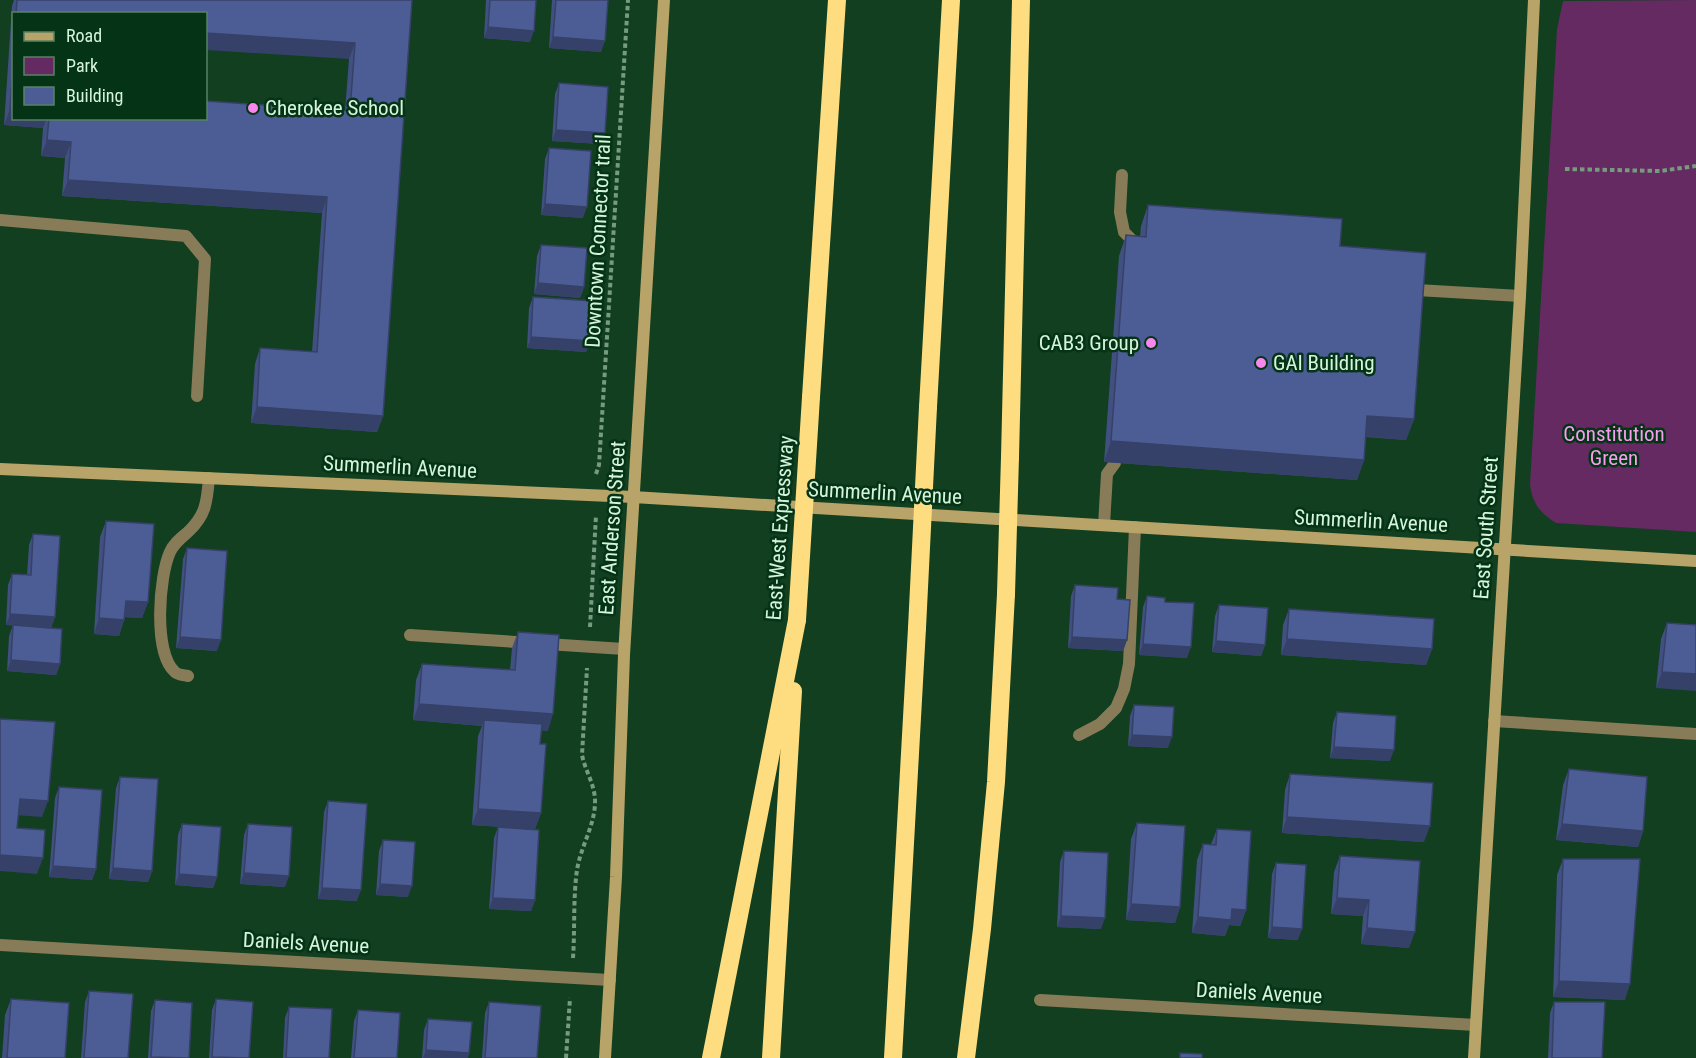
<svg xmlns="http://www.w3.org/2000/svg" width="1696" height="1058" font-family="'Roboto Condensed',sans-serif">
<rect width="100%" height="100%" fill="#113f1f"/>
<path fill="#652a61" d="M1696,0V532L1556,523C1540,513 1532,503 1530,484L1557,29L1563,1Z"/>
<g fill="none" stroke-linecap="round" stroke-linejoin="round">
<g stroke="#769b7f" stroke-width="4" stroke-dasharray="4.5 3" stroke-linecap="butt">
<path d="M1565,169L1660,171L1696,166"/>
<path d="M596,474L599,465L628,0"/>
<path d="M590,627L596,515"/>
<path d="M573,958C575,929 573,898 577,870C581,845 596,824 595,799C594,783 585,770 582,755L587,668"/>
<path d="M566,1058L570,998"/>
</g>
<g stroke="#887b58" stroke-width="12">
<path d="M1122,175L1120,212L1124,232L1138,246"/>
<path d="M0,220L186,236L205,259L197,396"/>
<path d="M1417,290L1520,296"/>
<path d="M1104,525L1107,474L1115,463"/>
<path d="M410,635L624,649"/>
<path d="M188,676C183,675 178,675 175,672C153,653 159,576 170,552C174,543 181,538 188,532C206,515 207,502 209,478"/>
<path d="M1494,721L1696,734"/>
<path d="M1079,735L1100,724L1116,708L1124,689L1129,664L1135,527"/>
</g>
<g stroke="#887b58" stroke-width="12">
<path d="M0,945L610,980"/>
<path d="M1040,1000L1476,1025"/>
</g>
<g stroke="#b8a369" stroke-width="12">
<path d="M0,469L633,497L1696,561"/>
<path d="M605,1058L616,877L624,655L664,0"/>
<path d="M1474,1058L1520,296L1534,0"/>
</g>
<g stroke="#fedd80" stroke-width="18">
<path d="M811,397L837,0"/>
<path d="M928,407L951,0"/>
<path d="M1010,457L1021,0"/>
<path d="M711,1058L797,620"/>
<path d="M771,1058L793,691"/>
<path d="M893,1058L917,628"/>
<path d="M966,1058L982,929L996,782L1006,594"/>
</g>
<g stroke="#fedd80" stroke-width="18">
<path d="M1006,594L1010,457"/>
<path d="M797,620L811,397"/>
<path d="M917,628L928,407"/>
</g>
</g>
<g fill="#415080" fill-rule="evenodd">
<path d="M14,0H412L383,416L377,432L251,423L255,364L260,348L312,352L322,213L62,196L65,158L41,156L43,128L4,125L12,6ZM14,14H206L349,59L345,111L206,118H14Z"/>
<path d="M486,0H536L530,42L484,38Z"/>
<path d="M552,0H608L601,52L549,48Z"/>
<path d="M559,83L605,133L601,144L552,141L555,94Z"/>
<path d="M549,148L583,218L541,215L545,159Z"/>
<path d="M1148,205L1340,246L1414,419L1406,440L1366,437L1364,460L1357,480L1104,462L1119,256L1126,235L1140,236L1141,226Z"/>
<path d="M541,245L584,287L580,298L534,294L537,256Z"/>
<path d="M533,297L591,341L586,352L527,348L529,308Z"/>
<path d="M106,521L148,602L142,618L125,617L119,636L94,634L100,537Z"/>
<path d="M33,534L55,617L51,628L6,625L8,585L12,574L27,575L29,545Z"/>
<path d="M187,548L217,651L176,648L183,559Z"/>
<path d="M1075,585L1117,599L1127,640L1123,651L1068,648L1071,596Z"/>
<path d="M1147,596L1165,602L1187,658L1139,655L1143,607Z"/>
<path d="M1219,605L1265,645L1261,656L1212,652L1215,616Z"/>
<path d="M1289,609L1432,649L1426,665L1281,655L1283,625Z"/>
<path d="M1667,623L1696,625L1656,688L1661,639Z"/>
<path d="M13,625L60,664L56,675L7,671L9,636Z"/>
<path d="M518,632L548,731L541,730L540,744L541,813L535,829L472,825L478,736L482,726L413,720L416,680L422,664L510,670L512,648Z"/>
<path d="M1134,705L1168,748L1128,746L1130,716Z"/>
<path d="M1337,712L1390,761L1330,758L1333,723Z"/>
<path d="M1569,769L1643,831L1638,847L1556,840L1563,785Z"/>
<path d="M1290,774L1424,842L1282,833L1285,790Z"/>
<path d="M120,777L152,871L148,882L109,879L116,788Z"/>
<path d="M59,787L96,869L92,880L49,877L55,798Z"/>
<path d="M328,801L357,901L318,899L324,812Z"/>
<path d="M1137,823L1180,907L1175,923L1126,920L1131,839Z"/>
<path d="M182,824L217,877L213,888L175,885L178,835Z"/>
<path d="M248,824L285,887L240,884L244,835Z"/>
<path d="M498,827L535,900L531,911L489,909L494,838Z"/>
<path d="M1217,829L1246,910L1240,926L1229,925L1225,936L1192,933L1197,860L1203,844H1211Z"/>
<path d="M383,840L408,897L376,895L379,851Z"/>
<path d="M1064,851L1101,929L1057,927L1060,862Z"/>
<path d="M1340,856L1409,948L1361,944L1363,916L1331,914L1334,872Z"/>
<path d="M1563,859L1625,1000L1553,997L1557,875Z"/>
<path d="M1276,863L1298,940L1268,938L1272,874Z"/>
<path d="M89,991L128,1058H81L85,1002Z"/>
<path d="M11,999L65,1058H2L5,1015Z"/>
<path d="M216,999L249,1058H209L212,1010Z"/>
<path d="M155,1000L189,1058H148L151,1011Z"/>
<path d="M489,1002L537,1058H482L485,1013Z"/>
<path d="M1554,1002L1602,1058H1548L1550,1013Z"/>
<path d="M289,1007L329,1058H283L285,1018Z"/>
<path d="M358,1010L397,1058H351L354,1021Z"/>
<path d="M428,1019L469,1053L468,1058H422L424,1030Z"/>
</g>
<g fill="#354168">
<path d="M488,27L534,31L530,42L484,38Z"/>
<path d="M206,33L355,43L349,59L206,50Z"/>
<path d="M553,37L605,41L601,52L549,48Z"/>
<path d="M10,109H14V118H47L43,128L4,125Z"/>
<path d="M556,130L605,133L601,144L552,141Z"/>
<path d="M47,140L71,142L65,158L41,156Z"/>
<path d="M68,180L327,197L322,213L62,196Z"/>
<path d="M545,204L587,207L583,218L541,215Z"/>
<path d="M538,283L584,287L580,298L534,294Z"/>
<path d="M531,337L591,341L586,352L527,348Z"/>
<path d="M257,407L383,416L377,432L251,423Z"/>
<path d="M1367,416L1414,419L1406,440L1360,436Z"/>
<path d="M1111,441L1364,460L1357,480L1104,462Z"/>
<path d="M126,601L148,602L142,618L120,617Z"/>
<path d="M10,614L55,617L51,628L6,625Z"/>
<path d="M99,618L124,620L119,636L94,634Z"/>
<path d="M180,637L221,640L217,651L176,648Z"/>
<path d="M1072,637L1127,640L1123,651L1068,648Z"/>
<path d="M1287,639L1432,649L1426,665L1281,655Z"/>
<path d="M1216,641L1265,645L1261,656L1212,652Z"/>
<path d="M1143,644L1191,647L1187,658L1139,655Z"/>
<path d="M11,660L60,664L56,675L7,671Z"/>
<path d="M1662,672L1696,674V691L1656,688Z"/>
<path d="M419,704L553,714L548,731L484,726V720L482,726L413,720Z"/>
<path d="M1132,735L1172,737L1168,748L1128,746Z"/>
<path d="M1334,747L1394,750L1390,761L1330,758Z"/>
<path d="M20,799L48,801L42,817L14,815Z"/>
<path d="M478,809L541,813L535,829L472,825Z"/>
<path d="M1287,817L1430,826L1424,842L1282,833Z"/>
<path d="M1562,824L1643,831L1638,847L1556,840Z"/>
<path d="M0,855L43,858L37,874L0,871Z"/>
<path d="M53,866L96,869L92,880L49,877Z"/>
<path d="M113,868L152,871L148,882L109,879Z"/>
<path d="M244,873L289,876L285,887L240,884Z"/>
<path d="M179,874L217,877L213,888L175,885Z"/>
<path d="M380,884L412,886L408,897L376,895Z"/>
<path d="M322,888L361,890L357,901L318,899Z"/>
<path d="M493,898L535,900L531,911L489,909Z"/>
<path d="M1337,898L1369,900L1363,916L1331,914Z"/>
<path d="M1131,904L1180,907L1175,923L1126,920Z"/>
<path d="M1232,909L1246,910L1240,926L1229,925L1225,936L1192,933L1198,917Z"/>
<path d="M1061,916L1105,918L1101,929L1057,927Z"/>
<path d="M1272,927L1302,929L1298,940L1268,938Z"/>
<path d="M1367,928L1415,932L1409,948L1361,944Z"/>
<path d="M1559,981L1630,984L1625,1000L1553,997Z"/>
<path d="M426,1050L469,1053L468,1058H423Z"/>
</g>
<g fill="#4c5d95" stroke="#354168" stroke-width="1.5">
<path d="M17,0H412L383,416L257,407L260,348L317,352L327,197L68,180L71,142L47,140L49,118H206V101L350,111L355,43L206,33V14H16Z"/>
<path d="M490,0H536L534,31L488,27Z"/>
<path d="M556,0H608L605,41L553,37Z"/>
<path d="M14,52V109H10Z"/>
<path d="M559,83L608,87L605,133L556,130Z"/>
<path d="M549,148L591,151L587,207L545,204Z"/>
<path d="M1148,205L1342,219L1340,246L1426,253L1414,419L1367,416L1364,460L1111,441L1126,235L1146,237Z"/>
<path d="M541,245L587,248L584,287L538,283Z"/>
<path d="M533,297L593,301L591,341L531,337Z"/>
<path d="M106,521L154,524L148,602L126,601L124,620L99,618Z"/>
<path d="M33,534L60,536L55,617L10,614L12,574L31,575Z"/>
<path d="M187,548L227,551L221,640L180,637Z"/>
<path d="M1075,585L1118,588L1117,599L1130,600L1127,640L1072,637Z"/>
<path d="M1147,596L1165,598V602L1194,603L1191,647L1143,644Z"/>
<path d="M1219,605L1268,608L1265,645L1216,641Z"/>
<path d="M1289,609L1434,619L1432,649L1287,639Z"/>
<path d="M1667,623L1696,625V674L1662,672Z"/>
<path d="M13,625L62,629L60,664L11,660Z"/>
<path d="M518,632L559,635L553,714L419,704L422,664L515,670Z"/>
<path d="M1134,705L1174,707L1172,737L1132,735Z"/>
<path d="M1337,712L1396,716L1394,750L1334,747Z"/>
<path d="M0,719L55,722L48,801L20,799L17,828L45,830L43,858L0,855Z"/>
<path d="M484,720L542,724L540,744H546L541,813L478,809Z"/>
<path d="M1569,769L1647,777L1643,831L1562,824Z"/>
<path d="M1290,774L1433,783L1430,826L1287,817Z"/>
<path d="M120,777L158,779L152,871L113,868Z"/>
<path d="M59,787L102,790L96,869L53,866Z"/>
<path d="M328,801L367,804L361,890L322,888Z"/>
<path d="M1137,823L1185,826L1180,907L1131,904Z"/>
<path d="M182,824L221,827L217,877L179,874Z"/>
<path d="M248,824L292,827L289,876L244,873Z"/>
<path d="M498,827L539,830L535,900L493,898Z"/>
<path d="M1217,829L1251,831L1246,910L1232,909L1231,920L1198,917L1203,844L1216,845Z"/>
<path d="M383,840L415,842L412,886L380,884Z"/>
<path d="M1064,851L1108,853L1105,918L1061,916Z"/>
<path d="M1340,856L1420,861L1415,932L1367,928L1369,900L1337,898Z"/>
<path d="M1563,859H1640L1630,984L1559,981Z"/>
<path d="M1276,863L1306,865L1302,929L1272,927Z"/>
<path d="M89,991L133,994L128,1058H84Z"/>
<path d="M11,999L69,1003L65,1058H7Z"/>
<path d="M216,999L253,1002L249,1058L212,1057Z"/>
<path d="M155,1000L192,1003L189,1058L151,1057Z"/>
<path d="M489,1002L541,1006L537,1058H485Z"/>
<path d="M1554,1002H1605L1602,1058H1552Z"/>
<path d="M289,1007L332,1009L329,1058H286Z"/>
<path d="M358,1010L400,1013L397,1058H354Z"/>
<path d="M428,1019L472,1022L469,1053L426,1050Z"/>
<path d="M1180,1053L1202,1054V1058H1180Z"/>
</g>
<g fill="#f688ed" stroke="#043415" stroke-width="2">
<circle cx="253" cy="108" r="6"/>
<circle cx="1151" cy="343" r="6"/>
<circle cx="1261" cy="363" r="6"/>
</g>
<g text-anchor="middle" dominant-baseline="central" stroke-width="5" stroke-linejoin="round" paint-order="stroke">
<g font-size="21" fill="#d6f4db" stroke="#043415" text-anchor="start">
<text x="265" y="108">Cherokee School</text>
<text x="1139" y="343" text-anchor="end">CAB3 Group</text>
<text x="1273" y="363">GAI Building</text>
</g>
<g font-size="21" fill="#d6f4db" stroke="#043415">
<text transform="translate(598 241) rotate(-87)">Downtown Connector trail</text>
<text transform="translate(400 467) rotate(3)">Summerlin Avenue</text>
<text transform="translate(885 493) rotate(3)">Summerlin Avenue</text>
<text transform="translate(1371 521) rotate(3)">Summerlin Avenue</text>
<text transform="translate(612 528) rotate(-86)">East Anderson Street</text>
<text transform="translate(780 528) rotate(-86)">East-West Expressway</text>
<text transform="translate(1486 528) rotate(-86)">East South Street</text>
<text transform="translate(306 943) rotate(3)">Daniels Avenue</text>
<text transform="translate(1259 993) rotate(3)">Daniels Avenue</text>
</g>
<g font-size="21" fill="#f89def" stroke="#043415">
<text x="1614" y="434">Constitution<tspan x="1614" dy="24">Green</tspan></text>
</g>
</g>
<rect x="12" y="12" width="195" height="108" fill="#043415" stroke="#588164" stroke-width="1.5"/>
<rect x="24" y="32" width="30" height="9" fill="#b8a369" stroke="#588164" stroke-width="1.5"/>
<text x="66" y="42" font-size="18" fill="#d6f4db">Road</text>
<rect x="24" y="57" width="30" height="18" fill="#652a61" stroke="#588164" stroke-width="1.5"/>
<text x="66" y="72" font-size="18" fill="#d6f4db">Park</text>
<rect x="24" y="87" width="30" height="18" fill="#4c5d95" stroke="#588164" stroke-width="1.5"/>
<text x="66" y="102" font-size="18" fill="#d6f4db">Building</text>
</svg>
